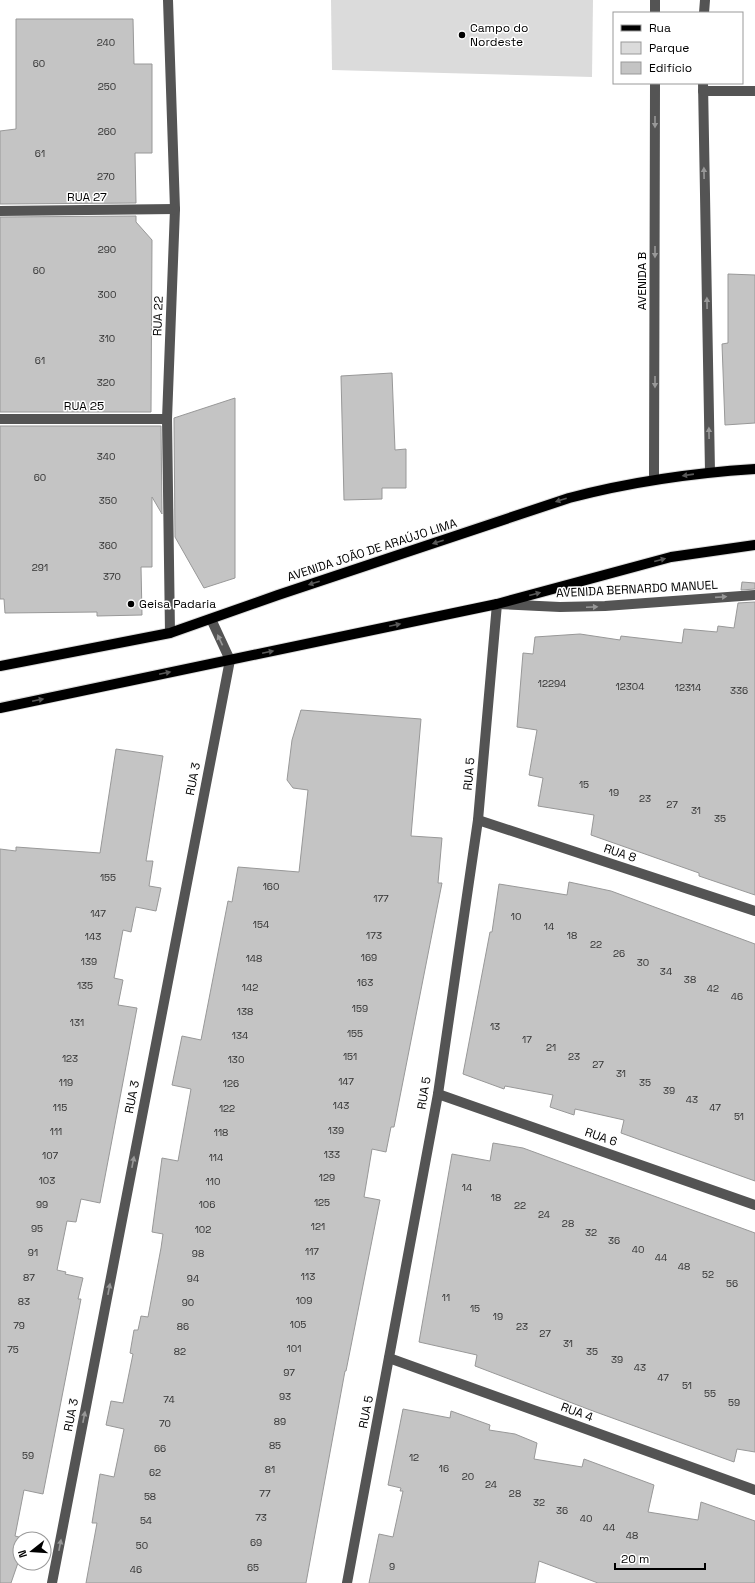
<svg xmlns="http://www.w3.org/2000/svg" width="755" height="1583" font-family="'Space Grotesk',sans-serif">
<rect width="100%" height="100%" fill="#fff"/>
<path fill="#dbdbdb" d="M331,0H593L592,77L332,70Z"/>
<g fill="#c4c4c4" stroke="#989898">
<path d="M16,19H133L134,64H152V153H135L136,203L0,204V131L16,129Z"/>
<path d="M136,216V222L152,240L151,412H0V217Z"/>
<path d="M728,274L755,275V423L725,425L722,344L728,343Z"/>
<path d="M392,373L395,450L406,449V488H382V499L344,500L341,376Z"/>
<path d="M235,398V578L204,588L175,537L174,418Z"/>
<path d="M0,426H161L162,514L152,497V567H141L142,615L97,616V612L5,613L4,599H0Z"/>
<path d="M742,582L755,583V589L741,590Z"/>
<path d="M755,602V895L699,876V873L591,835L594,815L538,806L543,778L529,775L537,730L517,727L523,653L533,654L535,637L580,634L620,640L621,636L682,643L684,629L717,632L718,626L734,628L738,603Z"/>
<path d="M301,710L421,719L411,836L442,838L438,883H442L394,1127H391L386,1152L372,1149L364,1197L380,1200L346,1371H345L306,1583H86L97,1523H92L100,1474L114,1477L124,1429L106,1425L111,1401L123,1403L133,1354L130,1353L134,1330H138L141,1316L148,1317L161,1248L163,1234L152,1232L162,1158L178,1161L191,1089L172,1085L182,1036L201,1040L228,901L232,902L238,867L299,872L308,790L293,788L287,780L292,740Z"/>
<path d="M116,749L163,756L146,861H153L149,886L161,888L156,911L136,907L131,932L123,930L114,978L123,980L118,1005L137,1008L123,1082L100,1203L81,1199L76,1222L67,1221L57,1270L66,1272L65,1274L83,1278L78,1299H81L43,1494L24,1490L15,1536L27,1539H20V1557L11,1583H0V849L16,851V847L100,853Z"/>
<path d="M569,882L611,891L755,944V1181L621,1133L624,1120L575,1109L574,1115L550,1107L553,1095L505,1086L504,1089L463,1074L490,932H492L499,884L567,895Z"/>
<path d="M493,1143L523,1148L755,1233V1452L737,1449L734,1462L593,1411L475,1366L477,1355L419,1342L452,1154L490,1161Z"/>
<path d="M403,1409L450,1418L451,1411L490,1425L489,1430L515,1434L537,1443L534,1459L582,1467L584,1459L654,1485L648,1512L698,1520L701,1502L755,1521V1583H598L539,1561L535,1583H369L379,1534L393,1537L403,1491H400L401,1488L388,1485Z"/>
</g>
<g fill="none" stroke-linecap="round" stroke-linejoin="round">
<g stroke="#dbdbdb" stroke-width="12">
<g id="major">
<path d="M0,666L170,633L278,595L569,498C630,482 692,473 755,469"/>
<path d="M0,708L497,604L671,557L755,545"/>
</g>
</g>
<g stroke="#545454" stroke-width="10">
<path d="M168,0L175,209L167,419L170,633"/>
<path d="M655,13V0"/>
<path d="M704,13L705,0"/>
<path d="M703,83L710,472"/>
<path d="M703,91H755"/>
<path d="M0,211L175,209"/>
<path d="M0,419H167"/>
<path d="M654,479L655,83"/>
<path d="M478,820L755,911"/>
<path d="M438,1094L755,1205"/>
<path d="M389,1358L755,1490"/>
<path d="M52,1583L230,660L211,619"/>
<path d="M347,1583L438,1094L478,820L497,604L560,607L605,606L755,595"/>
</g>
<use href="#major" stroke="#000" stroke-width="10"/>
</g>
<defs><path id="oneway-solid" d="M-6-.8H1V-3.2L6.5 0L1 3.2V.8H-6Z"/></defs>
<g fill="#989898">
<use href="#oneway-solid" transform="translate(655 122) rotate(90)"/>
<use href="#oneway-solid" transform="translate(704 173) rotate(-91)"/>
<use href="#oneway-solid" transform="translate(655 252) rotate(90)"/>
<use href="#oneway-solid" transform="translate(707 303) rotate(-91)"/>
<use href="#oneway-solid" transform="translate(655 382) rotate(90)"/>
<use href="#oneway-solid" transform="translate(709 433) rotate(-91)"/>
<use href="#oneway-solid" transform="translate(721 597) rotate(-4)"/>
<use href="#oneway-solid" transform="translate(592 607) rotate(-2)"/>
<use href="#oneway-solid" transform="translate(220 640) rotate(-115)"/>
<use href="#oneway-solid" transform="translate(133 1162) rotate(-79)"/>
<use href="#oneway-solid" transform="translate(109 1289) rotate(-79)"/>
<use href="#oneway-solid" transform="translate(84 1417) rotate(-79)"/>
<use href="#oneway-solid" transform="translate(60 1545) rotate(-79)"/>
</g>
<g fill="#595959">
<use href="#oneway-solid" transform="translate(688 475) rotate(172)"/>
<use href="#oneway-solid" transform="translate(561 500) rotate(162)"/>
<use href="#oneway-solid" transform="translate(438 542) rotate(162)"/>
<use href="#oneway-solid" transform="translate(660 560) rotate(-15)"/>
<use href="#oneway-solid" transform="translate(314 583) rotate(162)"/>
<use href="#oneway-solid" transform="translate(535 594) rotate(-15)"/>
<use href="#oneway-solid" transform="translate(395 625) rotate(-12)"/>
<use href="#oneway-solid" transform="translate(268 652) rotate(-12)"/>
<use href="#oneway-solid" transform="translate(165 673) rotate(-12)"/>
<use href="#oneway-solid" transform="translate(38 700) rotate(-12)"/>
</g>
<g fill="#000" stroke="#fff" stroke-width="1.5">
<circle cx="462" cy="35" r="4"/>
<circle cx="131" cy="604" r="4"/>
</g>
<g text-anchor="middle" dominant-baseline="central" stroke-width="3" stroke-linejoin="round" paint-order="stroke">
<g font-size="10" fill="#313131">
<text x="106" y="42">240</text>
<text x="39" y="63">60</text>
<text x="107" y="86">250</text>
<text x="107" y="131">260</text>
<text x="40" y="153">61</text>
<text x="106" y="176">270</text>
<text x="107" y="249">290</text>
<text x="39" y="270">60</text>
<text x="107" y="294">300</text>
<text x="107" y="338">310</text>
<text x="40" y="360">61</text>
<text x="106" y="382">320</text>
<text x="106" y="456">340</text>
<text x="40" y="477">60</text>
<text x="108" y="500">350</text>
<text x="108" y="545">360</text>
<text x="40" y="567">291</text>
<text x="112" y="576">370</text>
<text x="552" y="683">12294</text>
<text x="630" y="686">12304</text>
<text x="688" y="687">12314</text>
<text x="739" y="690">336</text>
<text x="584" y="784">15</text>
<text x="614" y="792">19</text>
<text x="645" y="798">23</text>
<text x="672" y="804">27</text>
<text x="696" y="810">31</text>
<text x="720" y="818">35</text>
<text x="108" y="877">155</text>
<text x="271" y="886">160</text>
<text x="381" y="898">177</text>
<text x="98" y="913">147</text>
<text x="516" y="916">10</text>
<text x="261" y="924">154</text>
<text x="549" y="926">14</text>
<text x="374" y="935">173</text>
<text x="572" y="935">18</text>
<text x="93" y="936">143</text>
<text x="596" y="944">22</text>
<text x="619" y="953">26</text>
<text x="369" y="957">169</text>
<text x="254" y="958">148</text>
<text x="89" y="961">139</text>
<text x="643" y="962">30</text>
<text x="666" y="971">34</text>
<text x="690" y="979">38</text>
<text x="365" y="982">163</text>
<text x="85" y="985">135</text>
<text x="250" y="987">142</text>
<text x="713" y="988">42</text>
<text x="737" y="996">46</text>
<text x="360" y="1008">159</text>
<text x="245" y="1011">138</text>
<text x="77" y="1022">131</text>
<text x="495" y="1026">13</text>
<text x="355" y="1033">155</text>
<text x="240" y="1035">134</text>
<text x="527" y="1039">17</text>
<text x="551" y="1047">21</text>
<text x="350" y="1056">151</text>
<text x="574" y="1056">23</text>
<text x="70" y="1058">123</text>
<text x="236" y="1059">130</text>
<text x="598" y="1064">27</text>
<text x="621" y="1073">31</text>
<text x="346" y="1081">147</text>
<text x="66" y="1082">119</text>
<text x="645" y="1082">35</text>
<text x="231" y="1083">126</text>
<text x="669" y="1090">39</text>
<text x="692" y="1099">43</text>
<text x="341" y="1105">143</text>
<text x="60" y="1107">115</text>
<text x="715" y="1107">47</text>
<text x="227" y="1108">122</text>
<text x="739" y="1116">51</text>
<text x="336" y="1130">139</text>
<text x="56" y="1131">111</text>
<text x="221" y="1132">118</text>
<text x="332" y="1154">133</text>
<text x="50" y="1155">107</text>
<text x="216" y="1157">114</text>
<text x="327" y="1177">129</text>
<text x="47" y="1180">103</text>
<text x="213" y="1181">110</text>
<text x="467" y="1187">14</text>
<text x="496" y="1197">18</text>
<text x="322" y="1202">125</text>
<text x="42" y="1204">99</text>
<text x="207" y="1204">106</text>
<text x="520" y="1205">22</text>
<text x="544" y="1214">24</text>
<text x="568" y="1223">28</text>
<text x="318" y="1226">121</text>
<text x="37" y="1228">95</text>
<text x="203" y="1229">102</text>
<text x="591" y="1232">32</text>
<text x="614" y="1240">36</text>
<text x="638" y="1249">40</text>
<text x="312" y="1251">117</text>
<text x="33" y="1252">91</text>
<text x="198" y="1253">98</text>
<text x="661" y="1257">44</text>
<text x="684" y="1266">48</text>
<text x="708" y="1274">52</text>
<text x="308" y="1276">113</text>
<text x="29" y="1277">87</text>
<text x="193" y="1278">94</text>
<text x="732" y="1283">56</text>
<text x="446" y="1297">11</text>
<text x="304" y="1300">109</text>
<text x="24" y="1301">83</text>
<text x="188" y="1302">90</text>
<text x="475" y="1308">15</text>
<text x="498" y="1316">19</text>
<text x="298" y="1324">105</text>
<text x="19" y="1325">79</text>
<text x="183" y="1326">86</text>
<text x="522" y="1326">23</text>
<text x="545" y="1333">27</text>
<text x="568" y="1343">31</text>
<text x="294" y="1348">101</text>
<text x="13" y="1349">75</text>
<text x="180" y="1351">82</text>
<text x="592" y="1351">35</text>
<text x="617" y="1359">39</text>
<text x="640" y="1367">43</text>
<text x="289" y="1372">97</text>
<text x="663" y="1377">47</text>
<text x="687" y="1385">51</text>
<text x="710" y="1393">55</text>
<text x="285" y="1396">93</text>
<text x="169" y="1399">74</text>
<text x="734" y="1402">59</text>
<text x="280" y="1421">89</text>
<text x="165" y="1423">70</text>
<text x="275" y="1445">85</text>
<text x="160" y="1448">66</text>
<text x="28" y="1455">59</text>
<text x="414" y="1457">12</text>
<text x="444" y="1468">16</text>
<text x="270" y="1469">81</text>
<text x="155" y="1472">62</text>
<text x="468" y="1476">20</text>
<text x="491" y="1484">24</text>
<text x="265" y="1493">77</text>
<text x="515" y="1493">28</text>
<text x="150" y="1496">58</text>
<text x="539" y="1502">32</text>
<text x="562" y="1510">36</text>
<text x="261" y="1517">73</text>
<text x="586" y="1518">40</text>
<text x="146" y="1520">54</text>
<text x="609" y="1527">44</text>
<text x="632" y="1535">48</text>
<text x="256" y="1542">69</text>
<text x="142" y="1545">50</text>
<text x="392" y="1566">9</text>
<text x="253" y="1567">65</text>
<text x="136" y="1569">46</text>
</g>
<g font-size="12" fill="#000" stroke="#fff" text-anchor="start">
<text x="470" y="28">Campo do<tspan x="470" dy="14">Nordeste</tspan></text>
<text x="139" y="604">Geisa Padaria</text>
</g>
<g font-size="12" fill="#000" stroke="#fff">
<text x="87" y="197">RUA 27</text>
<text transform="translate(642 281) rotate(-90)">AVENIDA B</text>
<text transform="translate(158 316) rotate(-88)">RUA 22</text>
<text x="84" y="406">RUA 25</text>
<text transform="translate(372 550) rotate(-18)">AVENIDA JOÃO DE ARAÚJO LIMA</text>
<text transform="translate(637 589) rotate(-3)">AVENIDA BERNARDO MANUEL</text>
<text transform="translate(469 774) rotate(-85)">RUA 5</text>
<text transform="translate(193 779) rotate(-79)">RUA 3</text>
<text transform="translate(620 853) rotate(18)">RUA 8</text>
<text transform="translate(424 1093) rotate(-81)">RUA 5</text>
<text transform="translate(132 1097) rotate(-79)">RUA 3</text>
<text transform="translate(601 1137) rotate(19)">RUA 6</text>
<text transform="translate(366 1412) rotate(-79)">RUA 5</text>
<text transform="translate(577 1412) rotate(20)">RUA 4</text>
<text transform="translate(71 1415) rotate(-79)">RUA 3</text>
</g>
</g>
<rect x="613" y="12" width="130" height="72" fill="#ffffff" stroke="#999999"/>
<rect x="621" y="25" width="20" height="6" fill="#000000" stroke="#999999"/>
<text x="649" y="32" font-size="12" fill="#000000">Rua</text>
<rect x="621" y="42" width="20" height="12" fill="#dbdbdb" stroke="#999999"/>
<text x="649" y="52" font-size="12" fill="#000000">Parque</text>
<rect x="621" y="62" width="20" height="12" fill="#c4c4c4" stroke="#999999"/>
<text x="649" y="72" font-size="12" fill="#000000">Edifício</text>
<g transform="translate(32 1551) rotate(253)"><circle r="19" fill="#ffffff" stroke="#999999"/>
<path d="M0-3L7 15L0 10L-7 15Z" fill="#000000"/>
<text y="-6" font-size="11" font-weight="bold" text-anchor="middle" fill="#000000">N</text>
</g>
<path d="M615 1563v6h90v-6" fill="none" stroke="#000000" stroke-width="2"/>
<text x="621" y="1563" font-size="12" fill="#000000" stroke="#ffffff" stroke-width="3" paint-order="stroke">20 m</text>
</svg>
